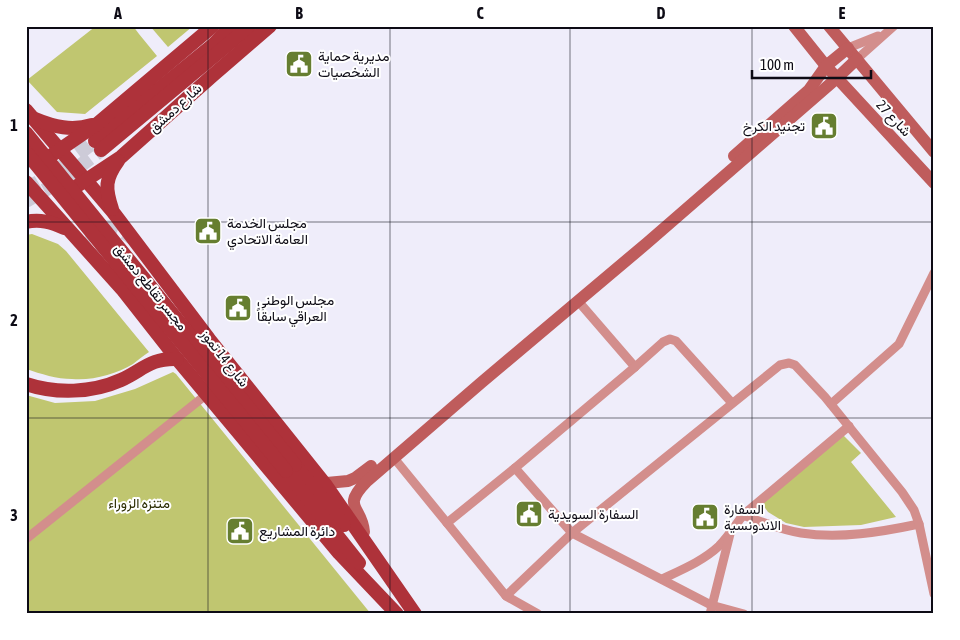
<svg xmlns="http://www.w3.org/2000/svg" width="960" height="640" font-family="'Asap Condensed',Vazirmatn,sans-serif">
<rect width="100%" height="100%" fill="#efedfa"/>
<g fill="#c0c670">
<path d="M96,26H133L139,34L129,42L139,34L157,56L85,114L57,112L27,80Z"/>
<path d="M150,26H193L168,47Z"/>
<path d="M32,234L58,244L66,251L149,352C143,356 138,360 133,364C116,374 92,381 72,379C57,379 41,374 26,369V235Z"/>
<path d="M173,372L176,374L371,614H26V395L55,403L95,401L135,389Z"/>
<path d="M843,435L861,453L851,462L896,517L861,525L804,527L786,523L768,512L763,505L764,502Z"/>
</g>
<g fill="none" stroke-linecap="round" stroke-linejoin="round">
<g stroke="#cdcbd8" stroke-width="14" stroke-dasharray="14 7" stroke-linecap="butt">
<path d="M26,189L52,174L95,141"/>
<path d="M26,201L59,182L101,150"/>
<path d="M101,261C98,256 93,250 92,244C91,239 92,236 96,233C107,221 122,230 132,238"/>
</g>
<g stroke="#d38e8c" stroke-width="9">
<path d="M848,48L878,36"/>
<path d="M857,59L894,26"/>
<path d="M578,301L635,367"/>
<path d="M831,404L899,344L934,273"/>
<path d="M394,458L447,523L506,596L538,614"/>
<path d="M515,468L572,533L711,605L744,614"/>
<path d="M743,515C762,522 781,530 801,533C840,539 881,532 919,524"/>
<path d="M447,523L515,468L635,367L663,342L670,339L676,341L732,403"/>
<path d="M26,539L207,394"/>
<path d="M662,579C681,570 703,561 719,546C728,537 735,526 743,515L849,426"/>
<path d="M506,596L572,533L780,365L789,363L795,365L825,397L902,492L914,510L919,524L934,594"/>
<path d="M710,614L730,534"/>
</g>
<g stroke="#bf5c5c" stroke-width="12">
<path d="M794,26L826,66L934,183"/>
<path d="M829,26L934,152"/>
<path d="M734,156L809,90L826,66L848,48"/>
<path d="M316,484L348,481L355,478L371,466"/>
<path d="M361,535L364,532C362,506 341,508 366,482L482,382L647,243L837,78L857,59"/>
</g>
<g stroke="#ae323a" stroke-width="14">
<path d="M26,110L113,212L209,339L325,484L415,614"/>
<path d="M35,119C54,127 72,131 92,125"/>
<path d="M95,141L213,45L232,26"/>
<path d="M101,150L250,26"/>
<path d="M52,155L97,124L213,26"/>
<path d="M26,182L122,289L177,359L339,553L397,614"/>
<path d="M77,186L121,157L212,76L270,26"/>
<path d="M112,209C105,188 105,179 118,161"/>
<path d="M26,222C40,219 51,222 64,228"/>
<path d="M26,384C56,394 92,393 121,380C143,370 150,358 177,359"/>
<path d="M295,465L344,525"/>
<path d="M286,471L359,563"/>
</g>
<g stroke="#ae323a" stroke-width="14">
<path d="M26,133L295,465"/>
<path d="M26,152L286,471"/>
</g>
</g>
<path fill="none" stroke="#0d0b15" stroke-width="1" stroke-opacity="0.55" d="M208,26V614M390,26V614M570,26V614M752,26V614M26,222H934M26,418H934"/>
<defs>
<g id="civic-square" transform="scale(1.4375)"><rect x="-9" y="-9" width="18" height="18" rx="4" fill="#667e30" stroke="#fff"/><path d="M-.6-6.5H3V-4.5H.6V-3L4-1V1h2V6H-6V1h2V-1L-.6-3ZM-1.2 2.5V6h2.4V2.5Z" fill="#fff"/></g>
</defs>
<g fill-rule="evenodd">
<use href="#civic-square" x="299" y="64"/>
<use href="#civic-square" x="824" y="126"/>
<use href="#civic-square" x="208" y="231"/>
<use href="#civic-square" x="238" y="308"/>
<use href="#civic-square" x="529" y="514"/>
<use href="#civic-square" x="705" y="517"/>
<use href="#civic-square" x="240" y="531"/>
</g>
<g text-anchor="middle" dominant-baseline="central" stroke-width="4" stroke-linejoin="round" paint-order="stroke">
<g font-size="14" fill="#0d0b15" stroke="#fff" text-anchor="start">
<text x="318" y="56">مديرية حماية<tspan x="318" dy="16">الشخصيات</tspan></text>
<text x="805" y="126" text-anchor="end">تجنيد الكرخ</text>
<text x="227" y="223">مجلس الخدمة<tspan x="227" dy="16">العامة الاتحادي</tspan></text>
<text x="257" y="300">مجلس الوطني<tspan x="257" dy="16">العراقي سابقاً</tspan></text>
<text x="724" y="509">السفارة<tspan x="724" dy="16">الاندونسية</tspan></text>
<text x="548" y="514">السفارة السويدية</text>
<text x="259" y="531">دائرة المشاريع</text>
</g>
<g font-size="14" fill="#0d0b15" stroke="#fff">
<text transform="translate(175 108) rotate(-42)">شارع دمشق</text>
<text transform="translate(894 118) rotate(47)">شارع 27</text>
<text transform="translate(151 287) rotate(51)">مجسر تقاطع دمشق</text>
<text transform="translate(225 358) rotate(52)">شارع 14 تموز</text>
</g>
<g font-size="14" fill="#2b2c00" stroke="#fff">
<text x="139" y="503">متنزه الزوراء</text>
</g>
</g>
<rect width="960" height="640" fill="none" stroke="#ffffff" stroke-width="55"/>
<path d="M752 70v8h119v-8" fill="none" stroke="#0d0b15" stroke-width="2.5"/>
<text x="760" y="70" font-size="15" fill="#0d0b15" stroke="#ffffff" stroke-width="4" paint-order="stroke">100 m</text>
<rect x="28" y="28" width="904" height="584" fill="none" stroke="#0d0b15" stroke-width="2"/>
<g font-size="16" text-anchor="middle" font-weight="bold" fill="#0d0b15">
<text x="118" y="19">A</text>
<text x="299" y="19">B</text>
<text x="480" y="19">C</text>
<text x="661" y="19">D</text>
<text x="842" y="19">E</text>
<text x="14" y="131">1</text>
<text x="14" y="326">2</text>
<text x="14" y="521">3</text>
</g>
</svg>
